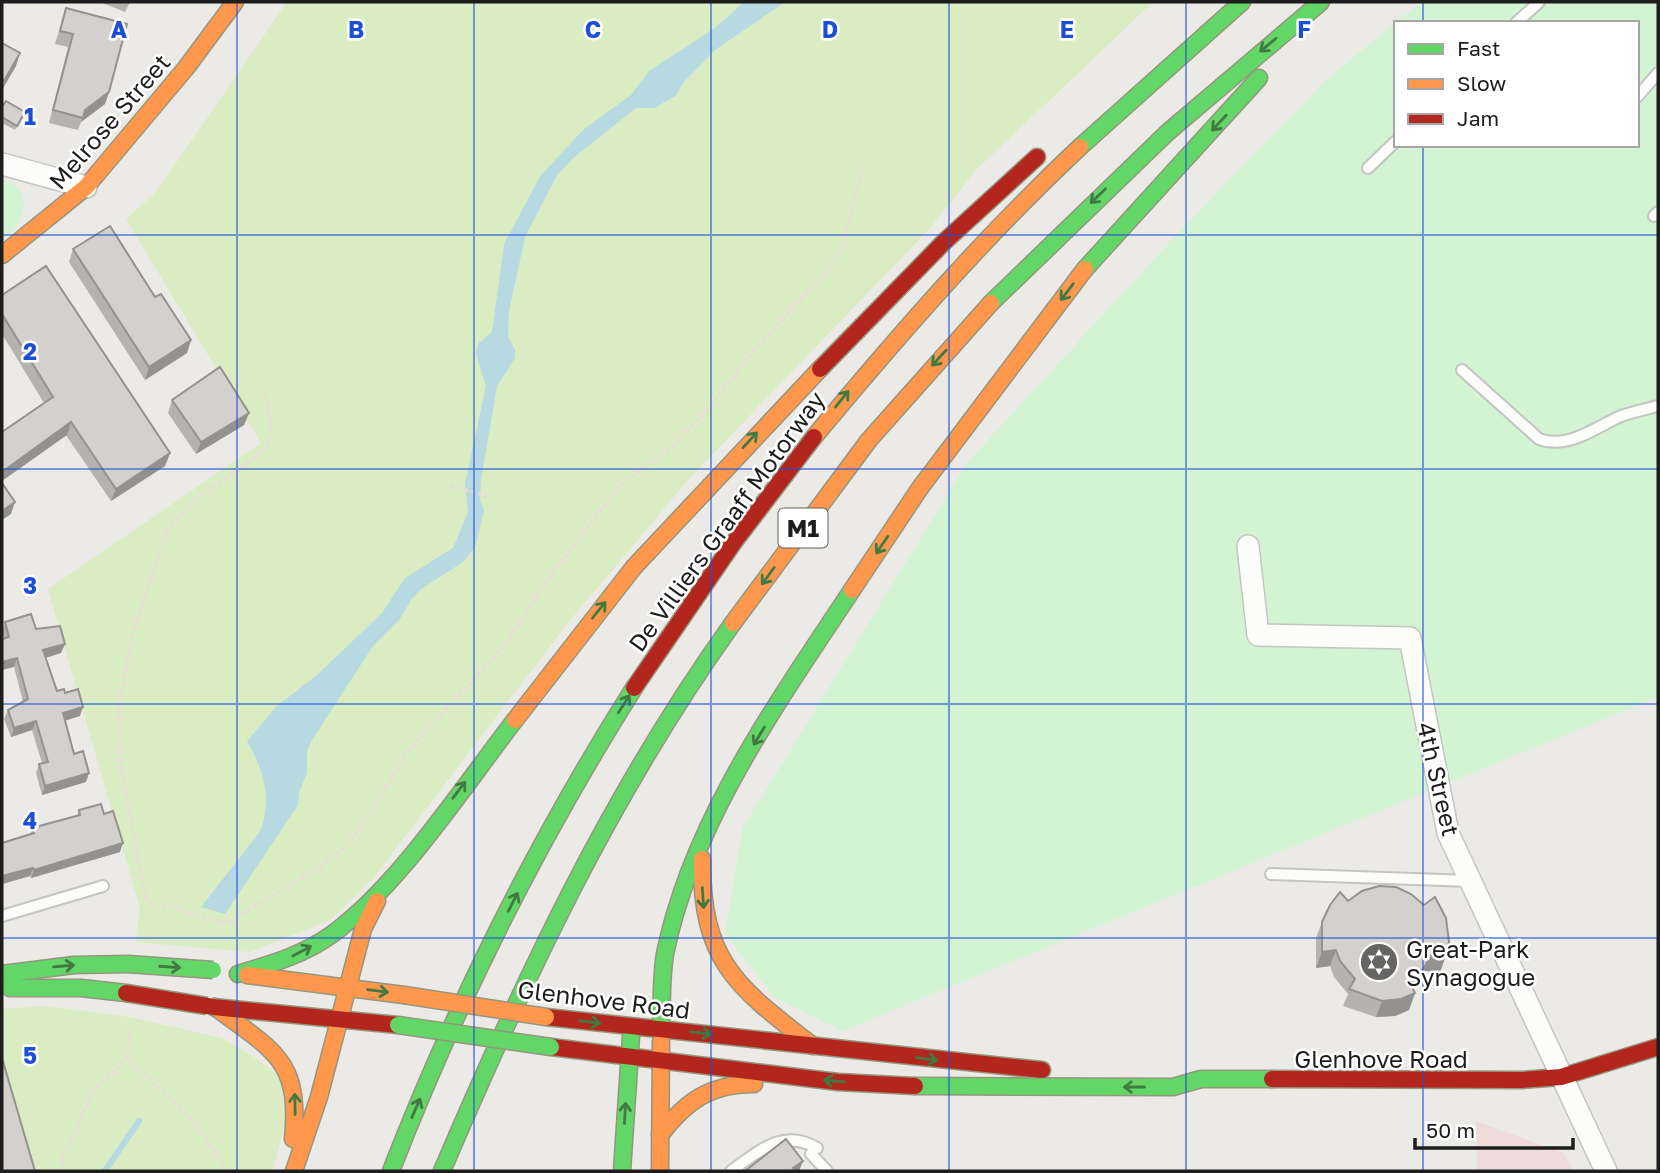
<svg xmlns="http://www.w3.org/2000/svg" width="1660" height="1173" font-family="'Golos Text',sans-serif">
<rect width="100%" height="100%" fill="#eceae6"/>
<path fill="#efdcda" d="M1476,1121L1564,1153L1573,1171H1477Z"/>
<g fill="#d9ecc2">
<path d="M287,2H1153L977,169L931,227L688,480L567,624L374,877L331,920L250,952L135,942L140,909L48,589L261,443L126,219L156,192Z"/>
<path d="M43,1006L129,1017L222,1038L254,1057L281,1078L285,1123L273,1171H27L2,1084V1009Z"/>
</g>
<g fill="#d2f4d2" fill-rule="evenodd">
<path d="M1421,2H1658V697L842,1031L774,997L725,934L742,829L967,463L1179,232L1327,79ZM1396,23H1637V145H1396Z"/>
<path d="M2,180C6,182 14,184 17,188C33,204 17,230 2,240Z"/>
</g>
<path fill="#b7d9e2" d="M744,2H785L715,50L682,84L676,96L654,108H636L572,159L557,175L525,237L509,311L508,337L515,350V358L497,386L481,480L480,500L484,510L475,548L463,562L421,589L411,600L400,619L373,646L312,740L307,751V773L299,792L298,805L225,914L201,907L259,833C274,802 263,769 247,741L277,706L317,675L382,613L405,578L453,548L468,512L465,484L486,386L476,354L478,344L491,333L493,326L504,244L541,175L584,129L631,95L649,71L715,28Z"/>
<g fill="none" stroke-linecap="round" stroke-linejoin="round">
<path stroke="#b7d9e2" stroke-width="6" d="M105,1171L139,1121"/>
<g stroke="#c4c4c2" stroke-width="14">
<g id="lane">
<path d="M1516,23L1539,2"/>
<path d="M1637,97L1658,73"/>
<path d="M1368,168L1396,141"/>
<path d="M1654,216L1658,212"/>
<path d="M1462,370L1539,439C1568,450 1596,427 1621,416C1633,412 1646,409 1658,406"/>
<path d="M1271,874L1471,881"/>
<path d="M2,916L103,886"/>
<path d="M811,1154L827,1171"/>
<path d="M731,1171C759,1151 783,1128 817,1148"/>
</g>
</g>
<g stroke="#c4c4c2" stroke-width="24">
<g id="street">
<path d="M2,164L86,187"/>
<path d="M1248,546L1258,635L1410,638L1448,833L1606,1171"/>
</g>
</g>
<g stroke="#95967d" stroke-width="19">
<g id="fast">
<path d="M1080,147L1242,2"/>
<path d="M1085,269L1259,78"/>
<path d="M991,303L1168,132L1321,2"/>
<path d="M2,974L74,965L128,964"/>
<path d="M238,974C271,964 303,955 331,935C399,886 463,787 515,720"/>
<path d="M10,988H81L126,993"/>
<path d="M661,1029C662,1005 661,978 665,954C692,821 778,702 852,590"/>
<path d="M915,1086L1173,1087L1201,1079H1272"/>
<path d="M391,1171C456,1004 538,840 634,688"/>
<path d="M442,1171C524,979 611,793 733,623"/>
<path d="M622,1171L631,1036"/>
</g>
</g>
<g stroke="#95967d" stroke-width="19">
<g id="slow">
<path d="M2,255L86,187L186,68L235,2"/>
<path d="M814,437C898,336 984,237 1080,147"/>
<path d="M852,590L920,488L1085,269"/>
<path d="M733,623L869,440L991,303"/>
<path d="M515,720L634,567L820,369"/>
<path d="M702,859C701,962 737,987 813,1046"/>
<path d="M247,975L404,995"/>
<path d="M215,1007C273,1051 301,1059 293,1139"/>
<path d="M660,1135C686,1101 710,1084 754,1084"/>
<path d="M294,1171L319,1097L363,929L377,901"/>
<path d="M660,1171L661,1041"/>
</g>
</g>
<g stroke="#95967d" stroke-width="19">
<g id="jam">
<path d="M820,369L944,242L1037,157"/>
<path d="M634,688L734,542L814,437"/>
<path d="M213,1007L398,1025"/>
<path d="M546,1017L1042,1070"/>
<path d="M551,1047L838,1082L915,1086"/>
<path d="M1272,1079L1522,1080L1561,1077L1658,1047"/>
</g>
</g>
<g stroke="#ebdad8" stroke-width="3.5" stroke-dasharray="3.5 3.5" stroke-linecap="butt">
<path d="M266,394L271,431L267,448L199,498L167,528L132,637L119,707L120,761L146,900L227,923L321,867L351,840L374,808L404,755L506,644L544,585L619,486L667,451L702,416L754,351L826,272L842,248L863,165"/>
<path d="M451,486L488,496"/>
<path d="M127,1059C161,1091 208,1127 225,1171"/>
<path d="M61,1171L62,1158L94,1091L127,1059L130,1033"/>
</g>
<use href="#lane" stroke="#fcfcfb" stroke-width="10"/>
<use href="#street" stroke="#fcfcfb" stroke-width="21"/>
<use href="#fast" stroke="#63d668" stroke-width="16"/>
<use href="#slow" stroke="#ff974d" stroke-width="16"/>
<use href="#jam" stroke="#b3261e" stroke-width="16"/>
<g stroke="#95967d" stroke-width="19" stroke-linecap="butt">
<g id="fast-bridge">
<path d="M128,964L213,970"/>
<path d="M398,1025L551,1047"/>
</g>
</g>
<g stroke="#95967d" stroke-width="19" stroke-linecap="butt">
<path id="slow-bridge" d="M404,995L546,1017"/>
</g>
<g stroke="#95967d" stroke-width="19" stroke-linecap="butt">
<path id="jam-bridge" d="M126,993L207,1006"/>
</g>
<use href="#fast-bridge" stroke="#63d668" stroke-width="16"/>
<use href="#slow-bridge" stroke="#ff974d" stroke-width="16"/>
<use href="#jam-bridge" stroke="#b3261e" stroke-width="16"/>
</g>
<g fill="#b5b3b0">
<path d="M100,2H130L125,12Z"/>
<path d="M66,8L109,92L105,104L81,122L78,130L49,123L68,47L55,44Z"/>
<path d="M2,107L23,116L15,130L2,123Z"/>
<path d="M73,249L155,297L191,340L187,353L145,380L69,262Z"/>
<path d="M2,295L170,453L165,466L111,501L44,403L2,334Z"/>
<path d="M172,400L249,413L244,425L196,454L168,413Z"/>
<path d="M5,622L36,629L61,653L46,658L57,691L65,693L80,716L65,721L74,754L86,782L42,795L36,773L39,764L42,763L32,730L11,737L4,719L8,710L23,702L14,667L2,631Z"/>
<path d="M79,810L104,814L120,852L31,878L30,876L2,884V843L30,835L32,828L77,816Z"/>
<path d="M1348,901L1446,955L1440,972L1426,971L1417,985L1413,989L1415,993L1409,1010L1395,1016L1376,1017L1343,1006L1348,994L1334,977L1330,966L1316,968V938L1322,922Z"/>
</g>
<g fill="#949290">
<path d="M20,53L16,66L2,90L4,81Z"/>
<path d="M109,92L105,104L81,122L85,110Z"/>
<path d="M191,340L187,353L145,380L149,367Z"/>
<path d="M249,413L244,425L196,454L201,442Z"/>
<path d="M71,422L67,435L2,481V472Z"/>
<path d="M170,453L165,466L111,501L116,489Z"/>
<path d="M15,502L11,514L2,520V511Z"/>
<path d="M65,644L61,653L40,659L43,650Z"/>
<path d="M17,658L14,667L2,670V662Z"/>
<path d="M83,707L80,716L59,722L63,713Z"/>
<path d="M36,721L32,730L11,737L14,728Z"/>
<path d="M89,773L86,782L42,795L45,786Z"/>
<path d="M123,843L120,852L31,878L34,870Z"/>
<path d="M33,868L30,876L2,884V876Z"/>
<path d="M1336,950L1330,966L1316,968L1322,952Z"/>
<path d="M1432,954L1446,955L1440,972L1426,971L1417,985L1403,997L1409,981Z"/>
<path d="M1415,993L1409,1010L1395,1016L1376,1017L1382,1001Z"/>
<path d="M803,1161L799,1171H792L793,1168Z"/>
</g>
<g fill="#d3d0cd" stroke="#949290" stroke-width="2">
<path d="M66,8L127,24L109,92L85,110L83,118L53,110L73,34L60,31Z"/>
<path d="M2,43L20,53L4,81L2,79Z"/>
<path d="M6,101L25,112L17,126L2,117V107Z"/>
<path d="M110,226L155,297L161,294L191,340L149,367L73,249Z"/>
<path d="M46,266L170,453L116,489L71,422L2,472V432L53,397L2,314V295Z"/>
<path d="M220,367L249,413L201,442L172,400Z"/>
<path d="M2,483L15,502L2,511Z"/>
<path d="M31,614L36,629L60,626L65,644L43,650L57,691L64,689L65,693L78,689L83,707L63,713L74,754L83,751L89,773L45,786L39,764L48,762L36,721L14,728L8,710L28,699L17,658L2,662V639L9,637L5,622Z"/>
<path d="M101,804L104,814L113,811L123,843L34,870L33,868L2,876V843L34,833L32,828L80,815L79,810Z"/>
<path d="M1379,886L1396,887L1411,894L1424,905L1435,897L1446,918L1449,942L1446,955L1432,954L1423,969L1409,981L1415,993L1401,999L1382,1001L1349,989L1355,979L1340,961L1336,950L1322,952V922L1330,905L1340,892L1348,901L1362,891Z"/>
<path d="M2,1058L35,1171H2Z"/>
<path d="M786,1139L803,1161L793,1168L796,1171H745Z"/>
</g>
<defs><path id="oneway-shaft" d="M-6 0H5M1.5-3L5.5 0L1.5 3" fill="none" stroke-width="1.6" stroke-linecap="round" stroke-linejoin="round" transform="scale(1.75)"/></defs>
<g stroke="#407a42">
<use href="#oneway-shaft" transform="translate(1268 45) rotate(140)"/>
<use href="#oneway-shaft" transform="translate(1219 123) rotate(133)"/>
<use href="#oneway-shaft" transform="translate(1098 196) rotate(136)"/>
<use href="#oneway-shaft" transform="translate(1067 292) rotate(127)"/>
<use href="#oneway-shaft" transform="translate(939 358) rotate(133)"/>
<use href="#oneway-shaft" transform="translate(842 399) rotate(-51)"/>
<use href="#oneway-shaft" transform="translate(750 440) rotate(-47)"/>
<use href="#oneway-shaft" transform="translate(882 545) rotate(124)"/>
<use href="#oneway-shaft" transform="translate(768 576) rotate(126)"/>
<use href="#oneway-shaft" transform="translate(599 610) rotate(-51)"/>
<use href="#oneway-shaft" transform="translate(624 704) rotate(-57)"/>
<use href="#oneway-shaft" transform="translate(759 736) rotate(121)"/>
<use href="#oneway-shaft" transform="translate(459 790) rotate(-53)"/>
<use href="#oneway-shaft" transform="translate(703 898) rotate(86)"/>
<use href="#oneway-shaft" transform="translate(513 902) rotate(-63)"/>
<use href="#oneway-shaft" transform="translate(302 951) rotate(-28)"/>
<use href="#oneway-shaft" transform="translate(64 966) rotate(-5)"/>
<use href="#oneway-shaft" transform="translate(170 967) rotate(4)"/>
<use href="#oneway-shaft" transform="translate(378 991) rotate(8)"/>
<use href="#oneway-shaft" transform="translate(590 1022) rotate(7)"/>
<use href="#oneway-shaft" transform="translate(701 1033) rotate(6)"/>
<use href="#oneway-shaft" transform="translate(927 1059) rotate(7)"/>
<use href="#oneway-shaft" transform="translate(834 1081) rotate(-175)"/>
<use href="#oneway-shaft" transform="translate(1134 1087) rotate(180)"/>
<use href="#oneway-shaft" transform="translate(295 1104) rotate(-91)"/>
<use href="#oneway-shaft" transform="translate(416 1108) rotate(-66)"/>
<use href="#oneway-shaft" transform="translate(625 1113) rotate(-87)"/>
</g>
<path fill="none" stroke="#1d4ed8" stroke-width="2" stroke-opacity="0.55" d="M237,2V1171M474,2V1171M711,2V1171M949,2V1171M1186,2V1171M1423,2V23M1423,145V1171M2,235H1658M2,469H1658M2,704H1658M2,938H1658"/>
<defs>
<g id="synagogue-disc" transform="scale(2.0125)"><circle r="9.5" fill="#656563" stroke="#fff"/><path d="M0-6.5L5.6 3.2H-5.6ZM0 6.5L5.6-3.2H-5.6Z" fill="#fff"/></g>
</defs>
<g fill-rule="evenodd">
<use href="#synagogue-disc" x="1379" y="962"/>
</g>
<g text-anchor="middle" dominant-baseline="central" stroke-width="5" stroke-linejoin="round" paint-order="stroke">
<rect fill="#fff" stroke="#616161" stroke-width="2" x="778.5" y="508.5" width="49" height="39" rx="5"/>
<g font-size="23" font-weight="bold" fill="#1d1d1d">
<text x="803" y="528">M1</text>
</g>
<g font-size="24" fill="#1d1d1d" stroke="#fff">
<text transform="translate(109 121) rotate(-49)">Melrose Street</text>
<text transform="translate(726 521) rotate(-54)">De Villiers Graaff Motorway</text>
<text transform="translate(1439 779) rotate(77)">4th Street</text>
<text transform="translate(604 999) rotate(7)">Glenhove Road</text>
<text x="1381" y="1058">Glenhove Road</text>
</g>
<g font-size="24" fill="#1d1d1d" stroke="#fff" text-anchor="start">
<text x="1406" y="948">Great-Park<tspan x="1406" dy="28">Synagogue</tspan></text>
</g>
</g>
<g font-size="23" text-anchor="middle" font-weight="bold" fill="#1d4ed8" stroke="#fff" stroke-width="5" stroke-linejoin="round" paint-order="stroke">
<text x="119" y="38">A</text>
<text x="356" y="38">B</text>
<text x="593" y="38">C</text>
<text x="830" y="38">D</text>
<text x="1067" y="38">E</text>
<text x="1304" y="38">F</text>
<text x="30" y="125">1</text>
<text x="30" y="360">2</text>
<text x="30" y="594">3</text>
<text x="30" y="829">4</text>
<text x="30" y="1064">5</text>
</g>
<rect width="1660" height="1173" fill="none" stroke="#1d1d1d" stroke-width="7"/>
<rect x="1394" y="21" width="245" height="126" fill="#ffffff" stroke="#a5a5a5" stroke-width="2"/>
<rect x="1408" y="44" width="35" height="10" fill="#63d668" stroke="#a5a5a5" stroke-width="2"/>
<text x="1457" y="56" font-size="21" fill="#1d1d1d">Fast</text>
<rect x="1408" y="79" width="35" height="10" fill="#ff974d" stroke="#a5a5a5" stroke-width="2"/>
<text x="1457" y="91" font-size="21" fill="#1d1d1d">Slow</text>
<rect x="1408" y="114" width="35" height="10" fill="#b3261e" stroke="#a5a5a5" stroke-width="2"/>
<text x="1457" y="126" font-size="21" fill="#1d1d1d">Jam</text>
<path d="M1415 1138v10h158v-10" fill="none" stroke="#1d1d1d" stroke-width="3.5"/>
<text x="1426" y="1138" font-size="21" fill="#1d1d1d" stroke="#ffffff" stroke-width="5" paint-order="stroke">50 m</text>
</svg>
